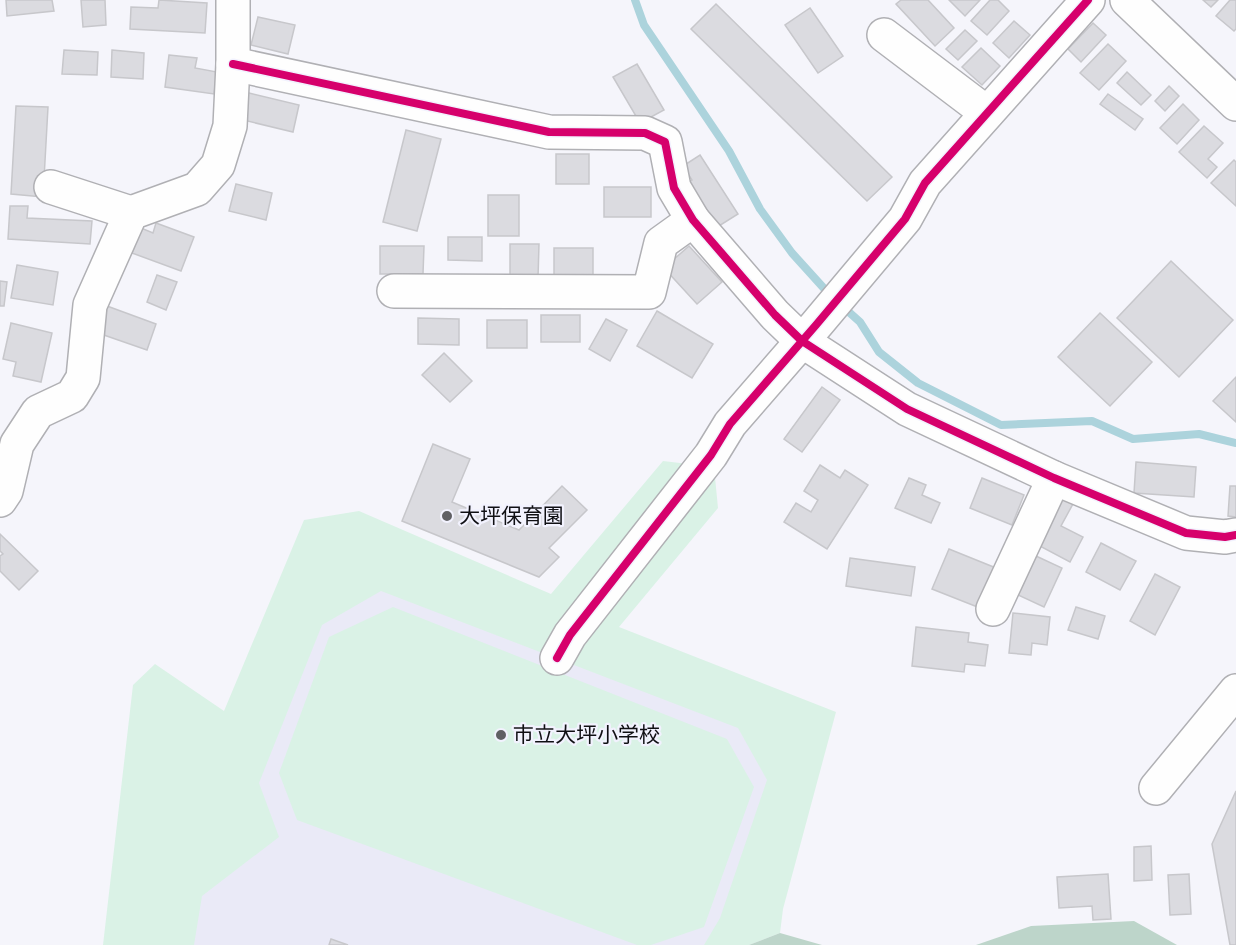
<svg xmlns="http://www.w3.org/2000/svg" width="1236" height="945" font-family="'Roboto Condensed','Noto Sans JP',sans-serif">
<rect width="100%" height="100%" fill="#f5f5fb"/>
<path fill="#eaeaf7" d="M314,538L754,712L778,757L730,945H128Z"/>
<g fill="#daf2e6">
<path d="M663,461L714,467L718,508L619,627L836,712L783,909L780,933L749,945H704L720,918L767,780L738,728L381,591L322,625L259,783L279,837L202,896L194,945H103L133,685L155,664L224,711L304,520L359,511L551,594Z"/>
<path d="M393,607L727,739L754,787L704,927L651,945H637L297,820L279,773L329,637Z"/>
</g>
<g fill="#bdd5ca">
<path d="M1134,921L1177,945H976L1031,926Z"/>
<path d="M780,933L822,945H749Z"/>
</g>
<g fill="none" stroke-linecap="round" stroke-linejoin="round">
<g stroke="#acd3dc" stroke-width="8">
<path d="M635,0L644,25L729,151L760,209L792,253L830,295"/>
<path d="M841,305L860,322L879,352L918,383L1001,425L1092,421L1133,439L1199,434L1236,443"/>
</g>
</g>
<g fill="#dbdbe0" stroke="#c7c7cb" stroke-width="1.5">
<path d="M6,0H52L54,11L7,16Z"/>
<path d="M81,0H105L106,25L83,27Z"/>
<path d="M159,0L207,3L205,33L130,29L131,7L158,8Z"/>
<path d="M901,0H928L954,28L935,46L896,4Z"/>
<path d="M949,0H980L965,16Z"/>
<path d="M990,0H998L1009,11L987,35L971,21Z"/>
<path d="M1203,0H1218L1211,7Z"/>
<path d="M1230,0H1236V29L1234,31L1216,16Z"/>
<path d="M716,4L892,177L867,201L691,29Z"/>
<path d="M810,8L843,56L818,73L785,25Z"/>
<path d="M258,17L295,25L288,54L251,45Z"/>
<path d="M1014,21L1030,35L1009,58L993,43Z"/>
<path d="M1093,23L1106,35L1081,62L1068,49Z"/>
<path d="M965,30L977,41L958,60L946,49Z"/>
<path d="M1108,44L1126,61L1099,90L1080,73Z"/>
<path d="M981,48L1000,66L982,85L962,67Z"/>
<path d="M64,50L98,52L97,75L62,74Z"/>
<path d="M112,50L144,53L143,79L111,77Z"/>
<path d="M169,55L197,58L195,68L217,72L214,94L165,87Z"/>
<path d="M637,64L664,110L640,123L613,77Z"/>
<path d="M1127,72L1151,95L1141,105L1117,83Z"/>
<path d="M1169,86L1179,96L1165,111L1155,101Z"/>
<path d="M245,92L299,105L293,132L239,119Z"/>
<path d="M1108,94L1143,119L1135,130L1100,104Z"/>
<path d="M1183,104L1199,120L1177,144L1160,128Z"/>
<path d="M16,106L48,107L43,197L11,194Z"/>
<path d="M1204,126L1223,143L1208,159L1217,167L1207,178L1179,152Z"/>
<path d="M406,130L441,139L417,231L383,222Z"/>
<rect x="556" y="154" width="33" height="30"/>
<path d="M700,155L738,214L711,231L683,186L692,180L683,166Z"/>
<path d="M1234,160L1236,162V206L1211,183Z"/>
<path d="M236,184L272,193L266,220L229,211Z"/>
<rect x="604" y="187" width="47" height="30"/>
<rect x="488" y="195" width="31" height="41"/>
<path d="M10,206H28L27,218L92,221L90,244L8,239Z"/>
<path d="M156,223L194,237L181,271L132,253L141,228L153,233Z"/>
<path d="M448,237H482V261L448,260Z"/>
<path d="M510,244H539L538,278H510Z"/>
<path d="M380,246H424L423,274H380Z"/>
<path d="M689,246L722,282L697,304L664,268Z"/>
<rect x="554" y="248" width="39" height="28"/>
<path d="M1171,261L1233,320L1179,377L1117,318Z"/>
<path d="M17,265L58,272L53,305L11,298Z"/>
<path d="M157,275L177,282L166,310L147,302Z"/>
<path d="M0,281L7,282L4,306H0Z"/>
<path d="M107,306L156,324L147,350L98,333Z"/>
<path d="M657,311L713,344L692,378L637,346Z"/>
<path d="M1100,313L1152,362L1110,406L1058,357Z"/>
<rect x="541" y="315" width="39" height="27"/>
<path d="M418,318L459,319V345L418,344Z"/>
<path d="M606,319L627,330L610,361L589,349Z"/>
<rect x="487" y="320" width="40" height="28"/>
<path d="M11,323L52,333L41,382L13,376L16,362L3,359Z"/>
<path d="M444,353L472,381L450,402L422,375Z"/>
<path d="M1236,377V422L1213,401Z"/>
<path d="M822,387L840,400L802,452L784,439Z"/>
<path d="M433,444L470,459L452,502L519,530L562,486L587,510L549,548L559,557L539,577L402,521Z"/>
<path d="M1136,462L1196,467L1194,497L1134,493Z"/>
<path d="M820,465L840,478L845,470L868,485L827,549L784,522L796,503L811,512L818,500L804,491Z"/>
<path d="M909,478L926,485L922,495L940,503L931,523L895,508Z"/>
<path d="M982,478L1024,495L1012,525L970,508Z"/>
<path d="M1230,486H1236V517L1228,516Z"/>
<path d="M1061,495L1074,502L1061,526L1083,537L1070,562L1036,544Z"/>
<path d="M0,534L38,571L19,590L0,571V556L3,554L0,551Z"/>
<path d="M1101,543L1136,561L1120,590L1086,572Z"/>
<path d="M949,549L996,568L980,608L932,589Z"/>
<path d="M1036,556L1062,568L1044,607L1018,595Z"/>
<path d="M850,558L915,567L911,596L846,586Z"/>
<path d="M1155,574L1180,587L1155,635L1130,621Z"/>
<path d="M1076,607L1105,616L1098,639L1068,630Z"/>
<path d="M1013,613L1050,617L1047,645L1032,643L1031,655L1009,653Z"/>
<path d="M916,627L969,633L968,642L988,645L985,666L965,664L964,672L912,666Z"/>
<path d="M1236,791V945H1230L1212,844Z"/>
<path d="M1151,846L1152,880L1134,881V847Z"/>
<path d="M1108,874L1111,919L1093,920L1092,906L1059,908L1057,877Z"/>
<path d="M1189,874L1191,914L1170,915L1168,875Z"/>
<path d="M331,939L348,945H329Z"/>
</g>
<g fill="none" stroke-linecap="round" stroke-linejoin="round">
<g stroke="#b0b0b4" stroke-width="36">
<g id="minor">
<path d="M884,35L987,113"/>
<path d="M233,64L549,132L645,133L665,142L674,188L693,220L775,315L802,341L907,409L1054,478L1186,533L1225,537L1236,535"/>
<path d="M51,187L131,213"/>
<path d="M394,291L649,292L661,243L693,220"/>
<path d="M0,500L6,491L17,444L38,412L72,396L83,378L90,305L131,213L197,189L218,165L230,126L233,64V0"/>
<path d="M993,609L1054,478"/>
<path d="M557,658L570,635L711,455L730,424L816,325L905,219L925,183L1088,0"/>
<path d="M1156,788L1236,691"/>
</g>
</g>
<g stroke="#b0b0b4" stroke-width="36">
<path id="major" d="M1127,0L1236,104"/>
</g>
<use href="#minor" stroke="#fefefe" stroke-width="33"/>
<use href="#major" stroke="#fefefe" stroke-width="33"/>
<g stroke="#f2f2fe" stroke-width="11">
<g id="cycleway">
<path d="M233,64L549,132L645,133L665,142L674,188L693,220L775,315L802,341L907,409L1054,478L1186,533L1225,537L1236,535"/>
<path d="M557,658L570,635L711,455L730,424L816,325L905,219L925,183L1088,0"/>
</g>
</g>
<use href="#cycleway" stroke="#d6006c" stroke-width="8"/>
</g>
<g fill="#606064" stroke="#f2f2fe" stroke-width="2">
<circle cx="447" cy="516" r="6"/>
<circle cx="501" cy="735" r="6"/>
</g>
<g text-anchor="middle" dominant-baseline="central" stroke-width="4.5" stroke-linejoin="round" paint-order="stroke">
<g font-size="21" fill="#0f0f13" stroke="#f2f2fe" text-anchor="start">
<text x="459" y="516">大坪保育園</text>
<text x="513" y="735">市立大坪小学校</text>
</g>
</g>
</svg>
